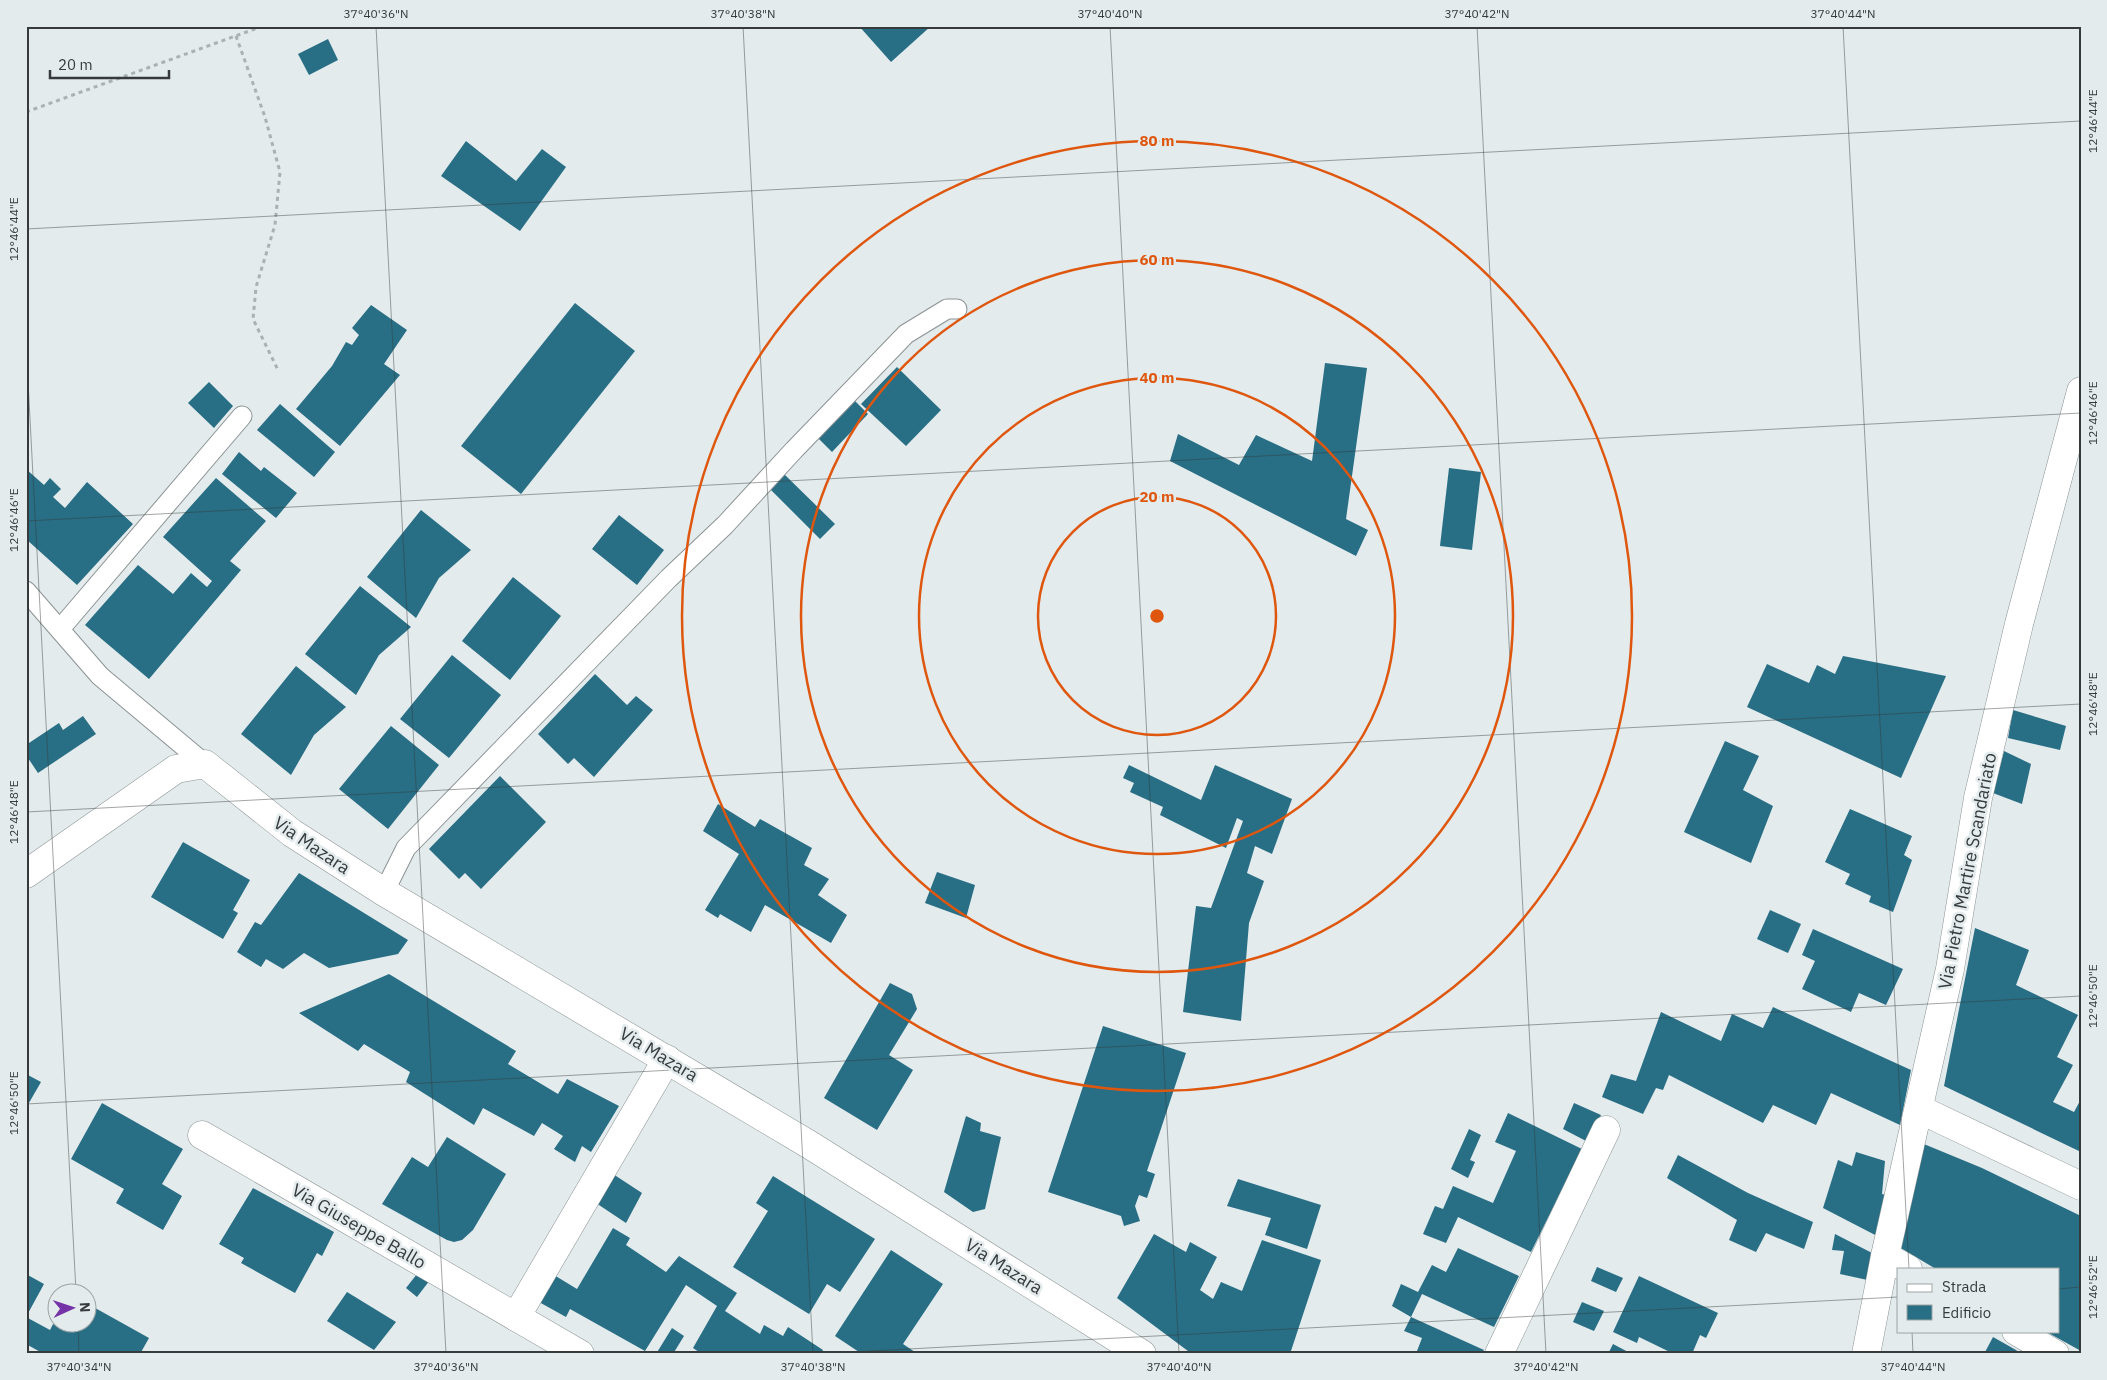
<svg xmlns="http://www.w3.org/2000/svg" width="2107" height="1380" font-family="'IBM Plex Sans',sans-serif">
<rect width="100%" height="100%" fill="#e3ebec"/>
<g fill="#286e85">
<path d="M859,26H931L891,62Z"/>
<path d="M328,39L338,60L309,75L298,54Z"/>
<path d="M466,141L516,181L542,149L566,167L520,231L441,176Z"/>
<path d="M575,303L635,351L521,494L461,446Z"/>
<path d="M371,305L407,330L384,364L400,375L340,446L296,409L332,366L346,342L352,345L359,335L352,328Z"/>
<path d="M1325,363L1367,368L1346,519L1368,530L1356,556L1170,461L1178,434L1239,465L1256,435L1312,461Z"/>
<path d="M897,367L941,410L906,446L861,404Z"/>
<path d="M209,382L233,406L214,428L188,403Z"/>
<path d="M854,400L868,414L832,452L818,438Z"/>
<path d="M280,404L335,452L314,477L257,430Z"/>
<path d="M239,452L261,471L264,467L297,493L276,518L222,474Z"/>
<path d="M1449,468L1481,472L1472,550L1440,546Z"/>
<path d="M26,469L44,485L50,478L61,489L53,497L65,508L87,482L133,524L77,585L26,539Z"/>
<path d="M784,474L835,524L820,539L770,489Z"/>
<path d="M216,478L266,521L230,561L241,570L149,679L85,625L138,565L173,594L191,573L207,587L212,581L163,537Z"/>
<path d="M421,510L471,550L439,578L416,618L367,577Z"/>
<path d="M619,515L664,550L637,585L592,549Z"/>
<path d="M513,577L561,616L510,680L462,641Z"/>
<path d="M360,586L411,627L379,655L356,695L305,654Z"/>
<path d="M452,655L501,695L449,758L400,719Z"/>
<path d="M1843,656L1946,676L1901,778L1747,707L1767,664L1809,683L1817,665L1835,674Z"/>
<path d="M296,666L346,707L314,735L291,775L241,734Z"/>
<path d="M595,674L627,705L636,696L653,710L594,777L574,758L568,764L538,734Z"/>
<path d="M2013,710L2066,726L2060,750L2008,738Z"/>
<path d="M83,716L96,734L38,773L26,755V745L59,723L63,730Z"/>
<path d="M391,726L439,765L388,829L339,789Z"/>
<path d="M1725,741L1759,756L1743,790L1773,806L1751,863L1684,832Z"/>
<path d="M2004,751L2031,764L2022,804L1993,793Z"/>
<path d="M1129,765L1201,800L1215,765L1292,799L1272,854L1255,846L1247,873L1264,881L1249,923L1241,1021L1183,1012L1196,906L1211,908L1243,821L1237,818L1226,848L1160,815L1163,807L1130,792L1134,783L1123,778Z"/>
<path d="M500,776L546,822L481,889L465,873L459,879L429,849Z"/>
<path d="M718,804L755,827L760,819L812,848L804,865L829,879L818,895L847,915L831,943L765,905L751,932L720,914L718,918L705,910L739,854L703,831Z"/>
<path d="M1850,809L1912,836L1904,855L1912,860L1893,912L1869,902L1871,896L1845,884L1850,874L1825,862Z"/>
<path d="M183,842L250,880L233,910L238,913L223,939L151,897Z"/>
<path d="M937,872L975,885L966,918L925,903Z"/>
<path d="M299,873L408,940L398,954L329,968L304,953L283,969L266,959L261,967L237,952L255,922L261,925Z"/>
<path d="M1770,910L1801,924L1788,953L1757,939Z"/>
<path d="M1975,928L2029,950L2016,985L2078,1015L2057,1057L2073,1065L2053,1102L2074,1112L2081,1099V1152L1944,1086Z"/>
<path d="M1813,929L1903,969L1886,1005L1859,993L1851,1012L1802,989L1815,961L1802,955Z"/>
<path d="M389,974L516,1051L508,1064L558,1094L567,1079L619,1106L591,1152L582,1146L575,1162L554,1149L563,1136L542,1123L534,1136L483,1108L474,1125L406,1082L410,1072L364,1044L358,1051L299,1013Z"/>
<path d="M890,983L912,994L917,1009L889,1055L913,1070L877,1130L824,1098Z"/>
<path d="M1773,1007L1911,1070L1900,1125L1831,1093L1816,1125L1773,1105L1763,1123L1669,1075L1663,1090L1656,1088L1643,1114L1602,1097L1611,1074L1636,1081L1661,1012L1721,1041L1732,1014L1763,1028Z"/>
<path d="M1103,1026L1186,1053L1147,1171L1155,1174L1147,1198L1139,1195L1135,1206L1140,1221L1124,1226L1121,1216L1048,1192Z"/>
<path d="M26,1074L41,1082L26,1108Z"/>
<path d="M102,1103L183,1149L162,1184L182,1196L163,1230L116,1203L124,1189L71,1159Z"/>
<path d="M1574,1103L1601,1115L1588,1142L1563,1129Z"/>
<path d="M1508,1113L1582,1149L1531,1252L1458,1217L1446,1243L1423,1234L1435,1206L1443,1209L1453,1186L1493,1203L1516,1151L1495,1142Z"/>
<path d="M966,1116L981,1123L980,1131L1001,1137L985,1209L973,1212L944,1192Z"/>
<path d="M1469,1129L1481,1135L1470,1160L1475,1162L1468,1178L1451,1169Z"/>
<path d="M447,1137L506,1174L473,1230L462,1240L454,1242L447,1240L382,1204L412,1157L428,1167Z"/>
<path d="M1919,1142L1982,1168L2081,1216V1351L2045,1331H2058V1269H1936L1899,1247Z"/>
<path d="M1856,1152L1885,1161L1882,1194L1886,1195L1879,1237L1823,1208L1838,1160L1852,1166Z"/>
<path d="M1678,1155L1748,1193L1813,1222L1804,1249L1766,1233L1756,1252L1729,1240L1737,1220L1667,1178Z"/>
<path d="M613,1174L642,1193L626,1223L596,1203Z"/>
<path d="M773,1176L875,1239L840,1292L827,1284L809,1314L733,1267L768,1211L756,1203Z"/>
<path d="M1238,1179L1321,1205L1307,1249L1265,1235L1271,1218L1227,1206Z"/>
<path d="M253,1188L334,1232L322,1256L317,1253L295,1293L241,1263L244,1258L219,1244Z"/>
<path d="M613,1228L630,1238L626,1245L666,1272L679,1256L737,1293L725,1311L760,1334L764,1325L783,1336L788,1327L823,1350L821,1354H702L693,1348L717,1306L686,1285L645,1351L570,1309L566,1317L539,1302L554,1275L577,1289Z"/>
<path d="M1154,1234L1186,1252L1190,1242L1217,1257L1200,1290L1213,1299L1221,1282L1242,1291L1262,1240L1321,1260L1290,1354H1192L1117,1298Z"/>
<path d="M1835,1234L1876,1255L1872,1281L1840,1274L1844,1251L1832,1250Z"/>
<path d="M1458,1248L1519,1276L1494,1327L1422,1294L1411,1317L1392,1306L1401,1284L1418,1292L1432,1265L1446,1272Z"/>
<path d="M891,1250L943,1284L903,1344L918,1354H862L835,1336Z"/>
<path d="M1597,1267L1623,1278L1616,1292L1591,1281Z"/>
<path d="M26,1274L44,1284L26,1317L50,1330L53,1324L63,1329L67,1322H88V1304L149,1338L140,1354H44L26,1344Z"/>
<path d="M417,1274L430,1280L417,1297L406,1288Z"/>
<path d="M1639,1276L1718,1313L1706,1338L1700,1335L1692,1354H1674L1639,1337L1637,1343L1613,1332Z"/>
<path d="M347,1292L396,1322L374,1350L327,1321Z"/>
<path d="M1582,1302L1604,1311L1594,1331L1573,1322Z"/>
<path d="M1411,1317L1484,1350L1482,1354H1422L1417,1351L1422,1338L1404,1331Z"/>
<path d="M672,1328L684,1336L673,1354H656Z"/>
<path d="M1993,1337L2016,1350L2021,1354H1984Z"/>
<path d="M1613,1344L1632,1354H1608Z"/>
</g>
<g fill="none" stroke-linecap="round" stroke-linejoin="round">
<g stroke="#8c9394" stroke-width="21">
<g id="service">
<path d="M26,591L100,676L205,764"/>
<path d="M60,629L242,416"/>
<path d="M384,892L406,848L669,578L725,525L794,450L906,334L947,309H957"/>
</g>
</g>
<g stroke="#8c9394" stroke-width="29">
<g id="minor">
<path d="M26,874L176,769L205,764L292,833L384,892L810,1145L1142,1354"/>
<path d="M1919,1109L2081,1186"/>
<path d="M202,1135L580,1354"/>
<path d="M1885,1256L1908,1269"/>
<path d="M516,1317L667,1059"/>
<path d="M2016,1331L2055,1354"/>
<path d="M1499,1354L1606,1130"/>
<path d="M1866,1354L1885,1256L1950,969L1978,798L2019,624L2081,391"/>
</g>
</g>
<g stroke="#aab1b2" stroke-width="3" stroke-dasharray="4 4" stroke-linecap="butt">
<path d="M236,36L265,117L280,172L275,225L256,287L253,319L278,370"/>
<path d="M26,112L263,26"/>
</g>
<use href="#service" stroke="#fff" stroke-width="19"/>
<use href="#minor" stroke="#fff" stroke-width="28"/>
</g>
<path fill="none" stroke="#363a3a" stroke-width="1" stroke-opacity="0.45" d="M376,26L446,1354M743,26L813,1354M1110,26L1179,1354M1477,26L1546,1354M1843,26L1909,1269M26,229L2081,121M26,343L76,1292M26,521L2081,413M26,812L2081,704M26,1104L2081,996M2058,1289L2081,1287M78,1322L79,1354M1912,1331L1913,1354M813,1354L1898,1297"/>
<g fill="none" stroke="#df570e" stroke-width="2.5">
<circle cx="1157" cy="616" r="119"/>
<circle cx="1157" cy="616" r="238"/>
<circle cx="1157" cy="616" r="356"/>
<circle cx="1157" cy="616" r="475"/>
</g>
<g text-anchor="middle" dominant-baseline="central" stroke-width="5" stroke-linejoin="round" paint-order="stroke">
<g font-size="18" fill="#363a3a" stroke="#e3ebec">
<text transform="translate(312 845) rotate(34)">Via Mazara</text>
<text transform="translate(1967 871) rotate(-79)">Via Pietro Martire Scandariato</text>
<text transform="translate(659 1054) rotate(31)">Via Mazara</text>
<text transform="translate(359 1226) rotate(30)">Via Giuseppe Ballo</text>
<text transform="translate(1004 1266) rotate(32)">Via Mazara</text>
</g>
</g>
<circle cx="1157" cy="616" r="8" fill="#df570e" stroke="#e3ebec" stroke-width="2.5"/>
<g font-size="15" text-anchor="middle" font-weight="bold" fill="#df570e" stroke="#e3ebec" stroke-width="5" stroke-linejoin="round" paint-order="stroke">
<text x="1157" y="146">80 m</text>
<text x="1157" y="265">60 m</text>
<text x="1157" y="383">40 m</text>
<text x="1157" y="502">20 m</text>
</g>
<rect width="2107" height="1380" fill="none" stroke="#e3ebec" stroke-width="55"/>
<rect x="1897" y="1268" width="162" height="65" fill="#e3ebec" stroke="#9ea4a5"/>
<rect x="1907" y="1284" width="25" height="8" fill="#ffffff" stroke="#9ea4a5"/>
<text x="1942" y="1292" font-size="15" fill="#363a3a">Strada</text>
<rect x="1907" y="1305" width="25" height="15" fill="#286e85" stroke="#9ea4a5"/>
<text x="1942" y="1318" font-size="15" fill="#363a3a">Edificio</text>
<g transform="translate(72 1308) rotate(87)"><circle r="24" fill="#e3ebec" stroke="#9ea4a5"/>
<path d="M0-4L9 19L0 12L-9 19Z" fill="#7633a7"/>
<text y="-8" font-size="14" font-weight="bold" text-anchor="middle" fill="#363a3a">N</text>
</g>
<path d="M50 70v8h119v-8" fill="none" stroke="#363a3a" stroke-width="2.5"/>
<text x="58" y="70" font-size="15" fill="#363a3a" stroke="#e3ebec" stroke-width="4" paint-order="stroke">20 m</text>
<rect x="28" y="28" width="2052" height="1324" fill="none" stroke="#363a3a" stroke-width="2"/>
<g font-size="12" text-anchor="middle" fill="#363a3a">
<text x="376" y="18">37°40'36"N</text>
<text x="743" y="18">37°40'38"N</text>
<text x="1110" y="18">37°40'40"N</text>
<text x="1477" y="18">37°40'42"N</text>
<text x="1843" y="18">37°40'44"N</text>
<text transform="translate(2093 121) rotate(-90)" y="4">12°46'44"E</text>
<text transform="translate(14 229) rotate(-90)" y="4">12°46'44"E</text>
<text transform="translate(2093 413) rotate(-90)" y="4">12°46'46"E</text>
<text transform="translate(14 520) rotate(-90)" y="4">12°46'46"E</text>
<text transform="translate(2093 704) rotate(-90)" y="4">12°46'48"E</text>
<text transform="translate(14 812) rotate(-90)" y="4">12°46'48"E</text>
<text transform="translate(2093 996) rotate(-90)" y="4">12°46'50"E</text>
<text transform="translate(14 1103) rotate(-90)" y="4">12°46'50"E</text>
<text transform="translate(2093 1287) rotate(-90)" y="4">12°46'52"E</text>
<text x="79" y="1371">37°40'34"N</text>
<text x="446" y="1371">37°40'36"N</text>
<text x="813" y="1371">37°40'38"N</text>
<text x="1179" y="1371">37°40'40"N</text>
<text x="1546" y="1371">37°40'42"N</text>
<text x="1913" y="1371">37°40'44"N</text>
</g>
</svg>
